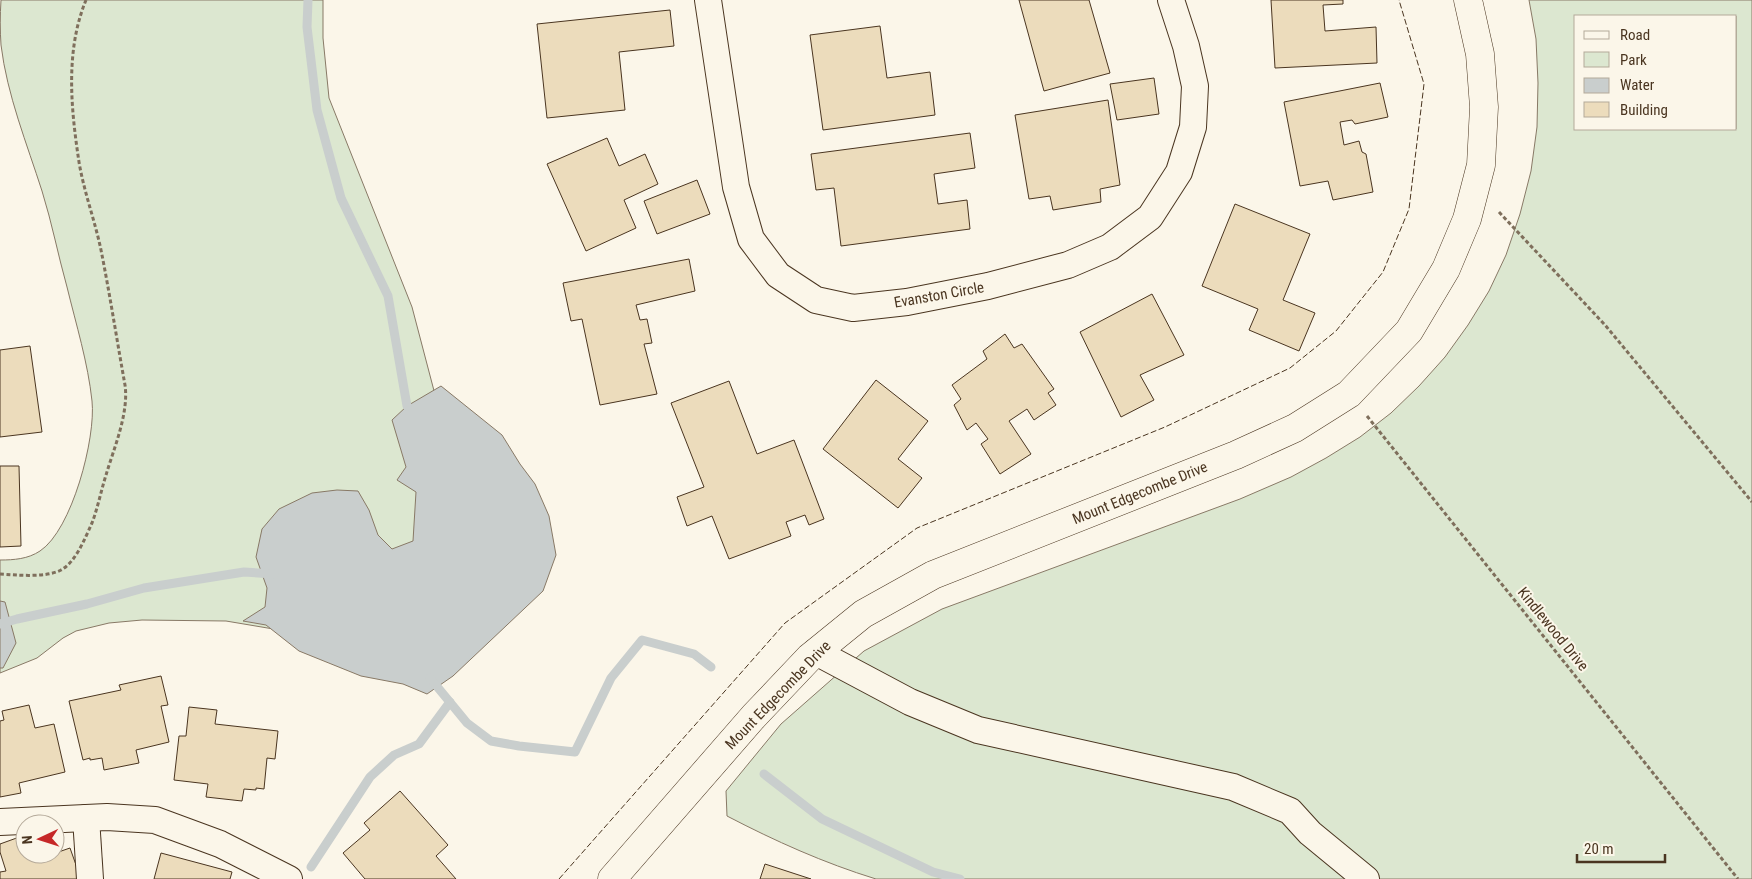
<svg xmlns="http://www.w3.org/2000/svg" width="1752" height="879" font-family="'Roboto Condensed',sans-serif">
<rect width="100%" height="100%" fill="#fbf6e9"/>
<g fill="#dce7d0" stroke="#887966" fill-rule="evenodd">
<path d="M1,0H323V38L329,98L412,307L443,425L483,532L309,635L226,621L142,620L109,623L76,631L63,638L37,658L0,673V560C14,560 28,559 40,551C72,530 96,438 92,401C88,363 76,324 67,287C58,255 52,223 42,191C27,144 7,95 1,45C0,31 0,15 1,0Z"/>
<path d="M1529,0H1752V879H876C824,863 775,841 727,816L726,791L781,724L864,651L942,609L1240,499L1291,477L1326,458L1360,437L1391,413L1419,386L1445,357L1468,325L1489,291L1506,255L1520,214L1531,171L1537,127L1538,83L1536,39ZM1576,16H1736V129H1576Z"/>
</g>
<g fill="#c9cecd" stroke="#887966">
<path d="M441,386L502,435L520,464L535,484L549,516L556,555L543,591L453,676L427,694L403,684L361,676L299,651L266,625L243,621L265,607L267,588L256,557L262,529L279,509L312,493L337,490L358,491L369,510L378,535L392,549L413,541L416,492L397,480L406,467L392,420L407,406Z"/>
<path d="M0,601L5,602L16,643L3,668H0Z"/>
</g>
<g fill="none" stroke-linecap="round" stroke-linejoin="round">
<g stroke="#c9cecd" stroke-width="9">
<path d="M308,0L307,27L317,110L341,198L388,296L407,406"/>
<path d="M0,624L17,619L87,604L144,588L244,572L274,574"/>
<path d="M430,678L467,723L491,741L519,746L575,752L611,678L642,640L694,654L711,667"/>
<path d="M764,774L822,819L933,872L960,879"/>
<path d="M311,867L370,777L394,755L419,744L450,702"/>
</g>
</g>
<g fill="#ecdcbc" stroke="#4a3520">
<path d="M1019,0H1089L1110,73L1044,91Z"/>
<path d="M1271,0H1343V4L1323,5L1325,31L1376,27L1377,63L1275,68Z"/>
<path d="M670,10L674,46L619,52L625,110L547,118L537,24Z"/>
<path d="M880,26L887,78L930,72L935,115L823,130L810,35Z"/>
<path d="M1154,78L1159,114L1117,120L1110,84Z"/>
<path d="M1380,83L1388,117L1355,124L1352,120L1340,122L1344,145L1359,141L1362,152L1366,154L1373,192L1333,200L1328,181L1300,186L1284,102Z"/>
<path d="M1108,100L1120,185L1100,189L1101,202L1053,210L1050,196L1029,199L1015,115Z"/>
<path d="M970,133L975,168L934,174L938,204L967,200L970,229L841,246L834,188L816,190L811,154Z"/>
<path d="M607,138L619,166L645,154L658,184L624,200L636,228L586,251L547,164Z"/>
<path d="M697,180L710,214L657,234L644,201Z"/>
<path d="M1235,204L1310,234L1283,300L1315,313L1299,351L1249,330L1258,309L1202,286Z"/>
<path d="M689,259L695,291L636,305L640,320L647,319L652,343L644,344L657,394L600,405L582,319L571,321L563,283Z"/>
<path d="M1152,294L1184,355L1140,375L1154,400L1121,417L1080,332Z"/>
<path d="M1005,334L1014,348L1022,344L1054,389L1048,393L1056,405L1034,420L1027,409L1009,421L1031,454L1000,474L981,444L988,439L976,423L967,430L954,405L961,399L952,385L987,359L983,351Z"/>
<path d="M30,346L42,432L0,437V350Z"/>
<path d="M876,380L928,421L898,459L922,478L898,508L823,449Z"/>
<path d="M729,381L757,454L794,440L824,519L809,525L805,515L786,522L791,536L729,559L712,516L687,526L677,497L704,487L671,403Z"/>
<path d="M0,466H19L21,546L0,547Z"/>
<path d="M161,676L168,705L161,706L169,742L136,750L139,763L104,770L102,758L90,760V758L83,760L69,701L121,690L119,685Z"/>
<path d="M29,705L35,728L54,724L65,772L19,783L21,793L0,797V721L4,720L2,711Z"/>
<path d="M189,707L217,710L215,724L278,731L275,759L267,758L264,789L256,788V790L244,789L242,801L206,797L208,784L174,780L179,736H186Z"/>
<path d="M400,791L448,845L436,856L456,879H365L343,853L370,830L364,823Z"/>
<path d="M25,835V854H39L41,858L70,848L81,879H0V872L6,871L0,852V844Z"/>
<path d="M161,853L232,872L230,879H154Z"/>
<path d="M765,864L811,879H760Z"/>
</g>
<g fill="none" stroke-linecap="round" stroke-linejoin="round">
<g stroke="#4a3520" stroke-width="28">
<g id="minor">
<path d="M708,0L736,187L751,239L778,275L816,300L853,308L907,302L988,286L1068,265L1110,247L1150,217L1179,172L1193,127L1195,86L1186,46L1171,0"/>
<path d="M816,652L910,702L978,730L1233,787L1290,811L1310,833L1366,879"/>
<path d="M86,818L90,879"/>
<path d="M0,822L107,817L155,820L220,844L289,879"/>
</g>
</g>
<g stroke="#4a3520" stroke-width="29">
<path id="tertiary" d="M612,879L754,716L810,657L863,614L933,575L1236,455L1295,428L1349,394L1409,331L1446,269L1467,219L1481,165L1484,107L1480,54L1468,0"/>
</g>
<g stroke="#7f6f5c" stroke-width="3" stroke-dasharray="4 2.5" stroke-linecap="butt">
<path d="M1499,212L1605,325L1752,502"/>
<path d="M1367,416L1738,879"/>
<path d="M0,574C16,575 46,578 61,570C76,562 85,538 92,523C98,507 101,491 106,475C114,448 129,413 125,385C117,341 110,295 101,250C95,221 84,192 79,162C71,109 65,51 86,0"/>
</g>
<use href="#minor" stroke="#fbf6e9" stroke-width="26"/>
<use href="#tertiary" stroke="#fbf6e9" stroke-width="28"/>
<path stroke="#4a3520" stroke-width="1" stroke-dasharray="6 2.5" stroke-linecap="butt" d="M559,879L785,623L917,528L1165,427L1290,368L1336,331L1383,272L1409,209L1424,84L1399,0"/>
</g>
<g text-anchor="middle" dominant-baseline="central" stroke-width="4" stroke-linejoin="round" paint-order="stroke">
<g font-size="15" fill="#4a3520" stroke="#fbf6e9">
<text transform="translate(939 295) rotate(-10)">Evanston Circle</text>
<text transform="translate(1140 493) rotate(-22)">Mount Edgecombe Drive</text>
<text transform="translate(1553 629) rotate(51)">Kindlewood Drive</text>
<text transform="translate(778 695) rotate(-46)">Mount Edgecombe Drive</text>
</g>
</g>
<rect x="1574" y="15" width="162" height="115" fill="#fbf6e9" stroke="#b4a999"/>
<rect x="1584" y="31" width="25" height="8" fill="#fbf6e9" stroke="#b4a999"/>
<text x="1620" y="40" font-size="15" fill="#4a3520">Road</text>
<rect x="1584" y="52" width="25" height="15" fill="#dce7d0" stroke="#b4a999"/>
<text x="1620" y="65" font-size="15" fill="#4a3520">Park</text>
<rect x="1584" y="78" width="25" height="15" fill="#c9cecd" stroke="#b4a999"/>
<text x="1620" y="90" font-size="15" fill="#4a3520">Water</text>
<rect x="1584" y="102" width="25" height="15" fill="#ecdcbc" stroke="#b4a999"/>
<text x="1620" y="115" font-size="15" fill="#4a3520">Building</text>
<g transform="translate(40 839) rotate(266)"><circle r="24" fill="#fbf6e9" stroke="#b4a999"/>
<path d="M0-4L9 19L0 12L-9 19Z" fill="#c62828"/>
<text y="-8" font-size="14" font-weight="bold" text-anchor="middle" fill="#4a3520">N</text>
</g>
<path d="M1577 854v8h88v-8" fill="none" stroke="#4a3520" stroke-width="2.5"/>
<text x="1584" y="854" font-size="15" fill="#4a3520" stroke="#fbf6e9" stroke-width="4" paint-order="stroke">20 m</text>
</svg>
